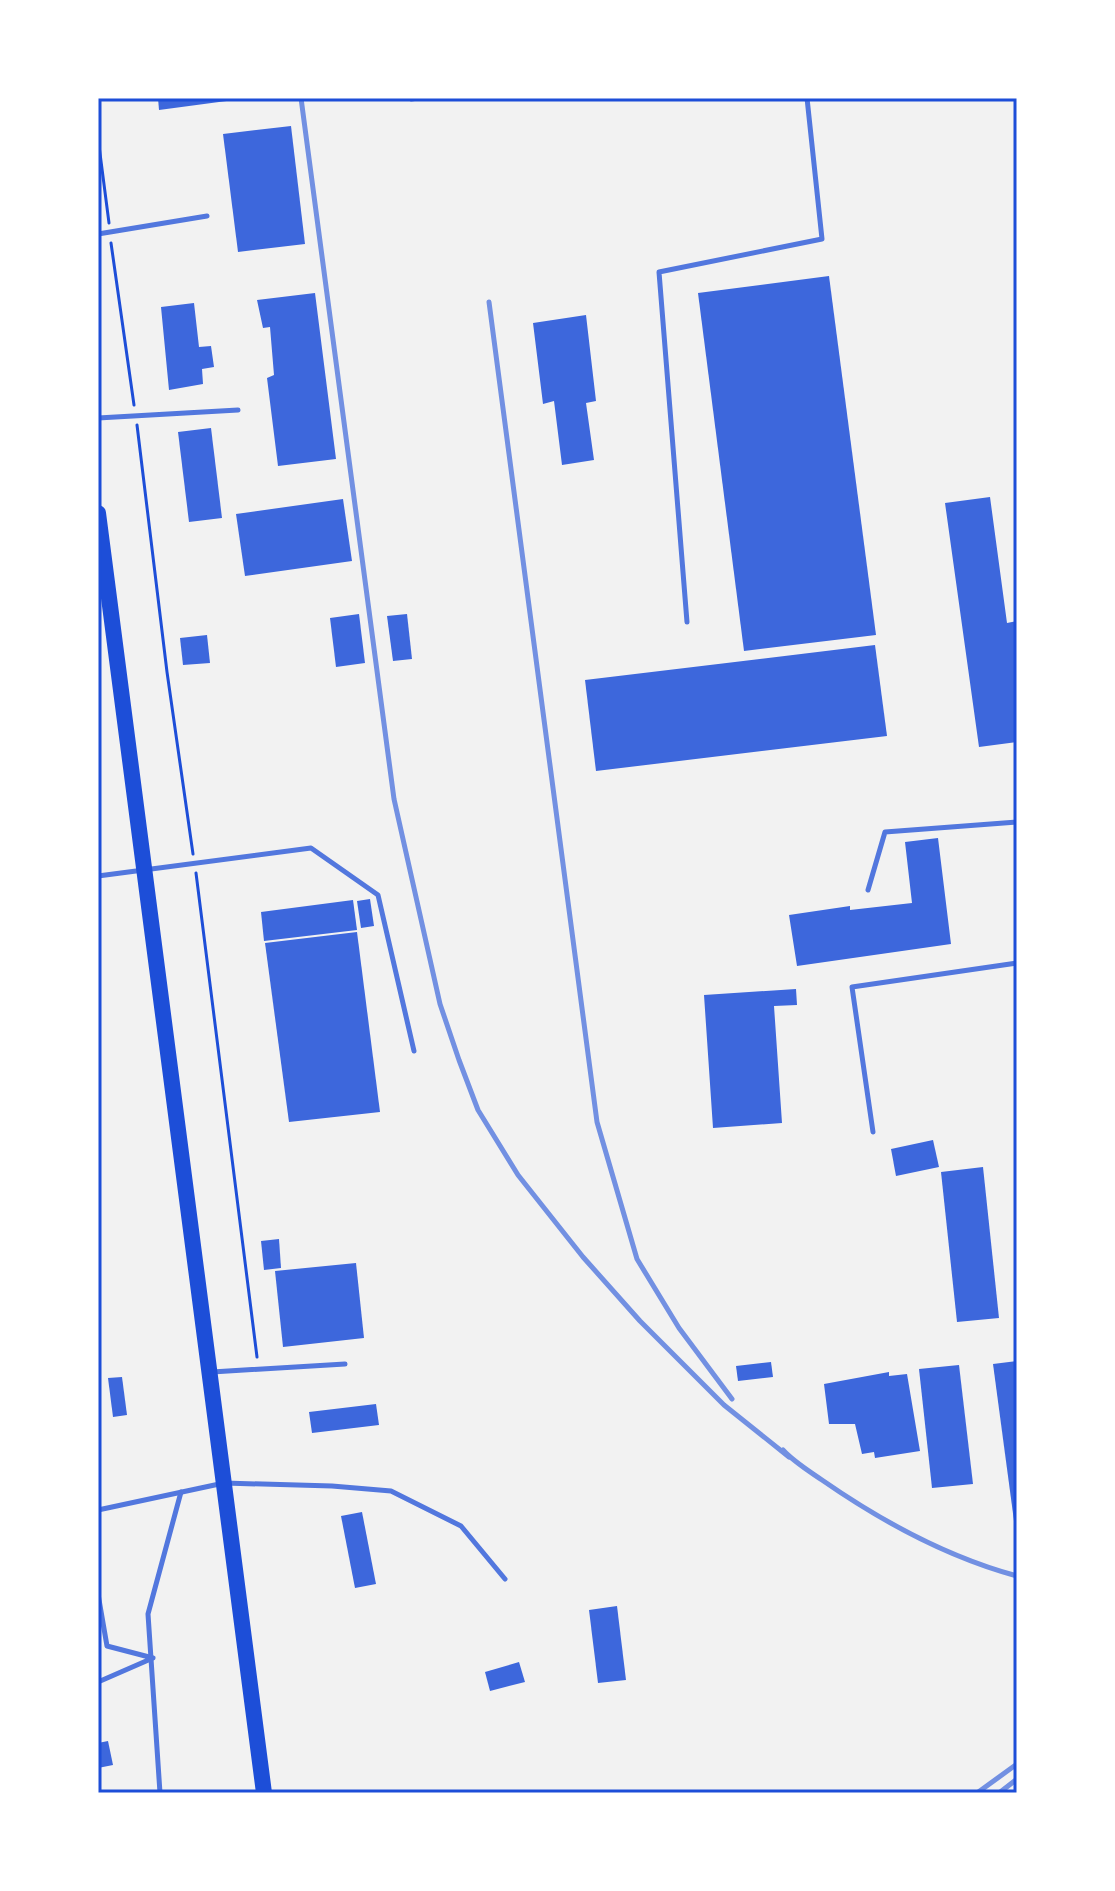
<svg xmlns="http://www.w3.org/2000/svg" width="1115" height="1891" font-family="Ubuntu,sans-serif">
<rect width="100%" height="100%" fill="#f2f2f2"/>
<g fill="#3d67dc">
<path d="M158,98H234V100L159,110Z"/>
<path d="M291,126L305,244L238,252L223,134Z"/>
<path d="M829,276L876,635L744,651L698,293Z"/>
<path d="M315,293L336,459L278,466L267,378L274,375L270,327L263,328L257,300Z"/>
<path d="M194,303L199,347L211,346L214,367L202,369L203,384L169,390L161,307Z"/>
<path d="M586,315L596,401L586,403L594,460L562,465L554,401L543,404L533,323Z"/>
<path d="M211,428L222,518L189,522L178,432Z"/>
<path d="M990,497L1007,623L1017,621V742L979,747L945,503Z"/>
<path d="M343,499L352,561L245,576L236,514Z"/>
<path d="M359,614L365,663L336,667L330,618Z"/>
<path d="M407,614L412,659L393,661L387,616Z"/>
<path d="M207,635L210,663L183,665L180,638Z"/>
<path d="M875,645L887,736L596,771L585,680Z"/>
<path d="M938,838L951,944L797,966L789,915L850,906V910L912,903L905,842Z"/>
<path d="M370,899L374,926L361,928L357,901Z"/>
<path d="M353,900L357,930L264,941L261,912Z"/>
<path d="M357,932L380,1112L289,1122L265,943Z"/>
<path d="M796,989L797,1005L774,1006L782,1123L713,1128L704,995Z"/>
<path d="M933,1140L939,1167L896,1176L891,1149Z"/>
<path d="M983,1167L999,1318L957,1322L941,1172Z"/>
<path d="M279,1239L281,1268L264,1270L261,1241Z"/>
<path d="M356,1263L364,1338L283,1347L275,1271Z"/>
<path d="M1017,1361V1521H1014L993,1364Z"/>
<path d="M771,1362L773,1377L738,1381L736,1366Z"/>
<path d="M959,1365L973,1484L932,1488L919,1369Z"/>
<path d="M889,1372V1376L907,1374L920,1451L875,1458L874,1452L862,1454L855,1424H829L824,1384Z"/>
<path d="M122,1377L127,1415L113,1417L108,1378Z"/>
<path d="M376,1404L379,1425L312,1433L309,1412Z"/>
<path d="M362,1512L376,1584L355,1588L341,1516Z"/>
<path d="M617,1606L626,1680L598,1683L589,1610Z"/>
<path d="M519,1662L525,1682L490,1691L485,1672Z"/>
<path d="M108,1741L113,1765L98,1768V1743Z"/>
</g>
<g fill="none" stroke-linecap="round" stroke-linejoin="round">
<g stroke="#1d4ed8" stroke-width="3">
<path d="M98,138L109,223"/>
<path d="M111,243L134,405"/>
<path d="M137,425L167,672L193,854"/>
<path d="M196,873L257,1357"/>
</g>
<g stroke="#5277de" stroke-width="5">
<path d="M411,99L418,98"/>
<path d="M98,234L207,216"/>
<path d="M98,418L238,410"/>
<path d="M687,622L659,272L822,239L807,98"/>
<path d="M98,876L311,848L378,895L414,1051"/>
<path d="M868,890L885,832L1017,822"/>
<path d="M873,1132L852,987L1017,963"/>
<path d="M212,1372L345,1364"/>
<path d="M98,1510L224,1483L332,1486L391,1491L461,1526L505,1579"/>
<path d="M98,1594L107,1646L153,1658L98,1682"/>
<path d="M160,1793L148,1614L181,1492"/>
</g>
<path stroke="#1d4ed8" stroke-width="16" d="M98,513L264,1793"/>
<g stroke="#7290e2" stroke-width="5">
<path d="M301,98L394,799L440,1004L459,1060L478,1110L518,1175L583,1257L640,1321L724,1405L789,1457"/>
<path d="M489,302L597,1122L637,1259L679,1328L732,1399"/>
<path d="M783,1450C794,1462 809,1471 822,1480C881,1521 947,1557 1017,1576"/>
<path d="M977,1793L1017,1764"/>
<path d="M999,1793L1017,1779"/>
</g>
</g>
<rect width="1115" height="1891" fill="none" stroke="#ffffff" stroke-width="200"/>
<rect x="100" y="100" width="915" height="1691" fill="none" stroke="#1d4ed8" stroke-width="3"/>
</svg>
